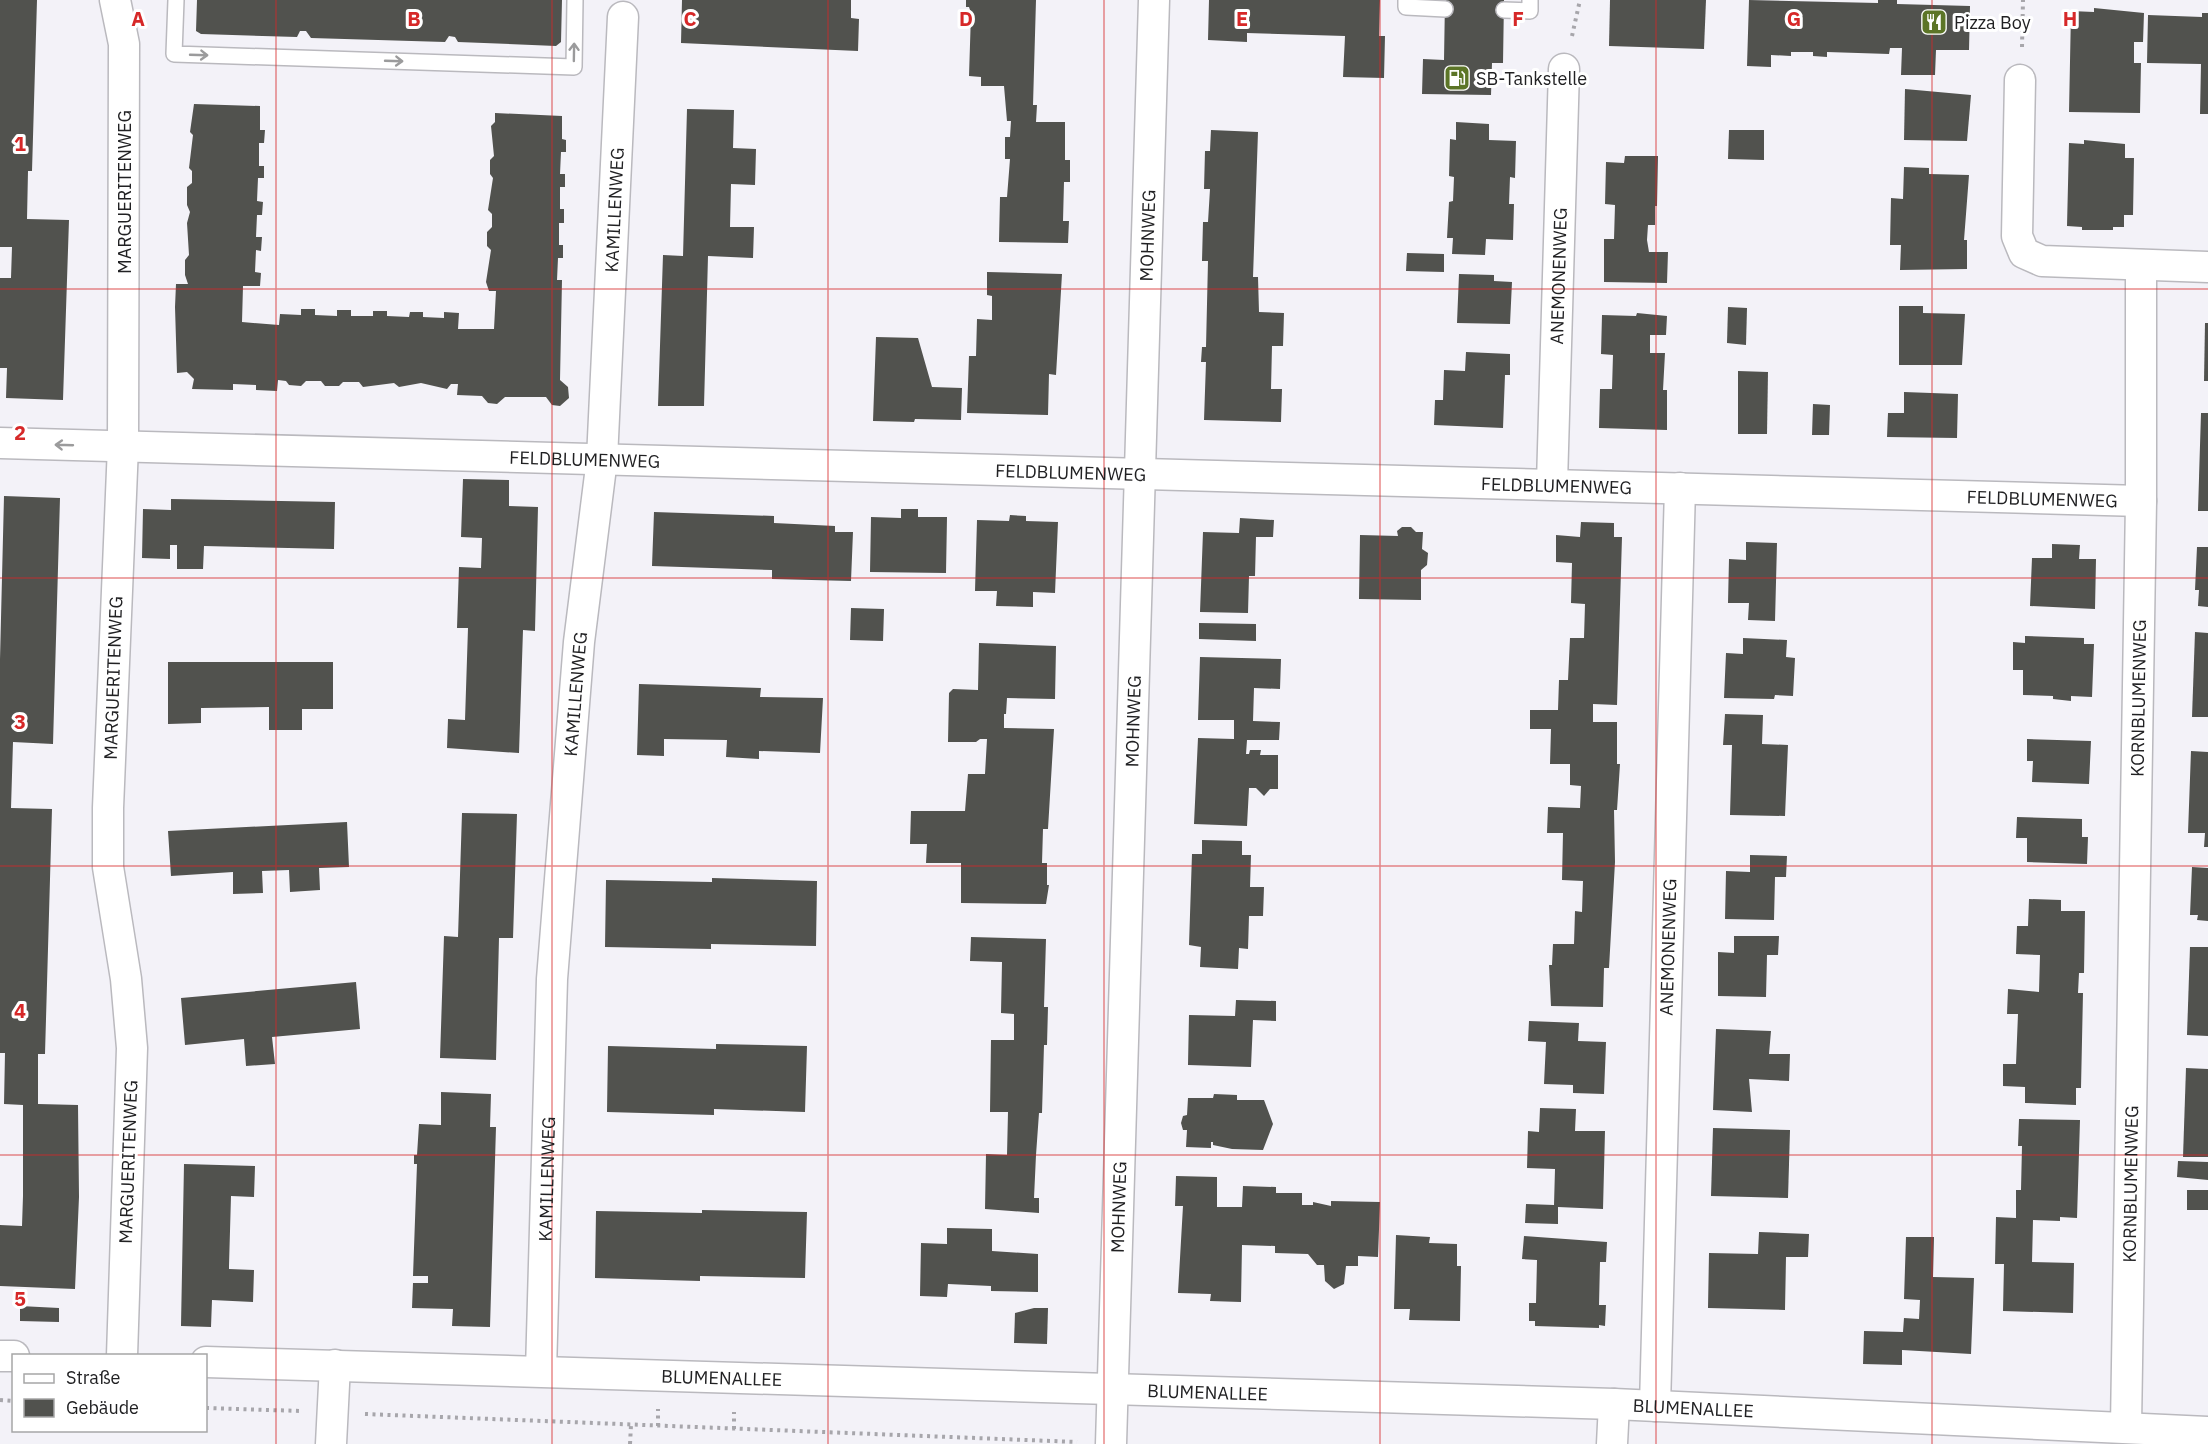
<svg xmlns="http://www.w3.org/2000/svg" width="2208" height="1444" font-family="'IBM Plex Sans',sans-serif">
<rect width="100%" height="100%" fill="#f3f2f8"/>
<g fill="#51524e">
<path d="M0,0H37L32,171H28L27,219L69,220L63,400L6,398L7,368H0V278H11L12,247H0Z"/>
<path d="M197,0H562L561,42L556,46L458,42L455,37L449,36L445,42L311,38L306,31H300L297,37L201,34L196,31Z"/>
<path d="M682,0H851V18L859,19L858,51L681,43Z"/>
<path d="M966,0H1036L1033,105H1037L1036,122H1065V160H1070V182H1064L1063,221H1069L1068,243L999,242L1000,197H1007L1009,172L1010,159H1005V137H1010L1011,121H1007L1004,86H981V77L969,76L971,13L969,7H966Z"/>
<path d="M1209,0H1380L1379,36H1385L1384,78L1343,77L1345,36L1247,33V42L1208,40Z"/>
<path d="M1445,0H1504L1503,63H1492L1491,95L1422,94L1423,59L1444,60Z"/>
<path d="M1610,0H1706L1704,49L1609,46Z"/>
<path d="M1749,0L1878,3V0H1897V4L1970,6L1969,50H1936L1935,75H1901L1902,48H1890L1889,54L1827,52V57L1813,56V52H1791V56L1771,55V67L1747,66Z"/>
<path d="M2094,8L2144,13L2143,42H2134V63H2141L2140,113L2069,112L2071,11L2094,12Z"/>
<path d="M2202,13H2208V114H2200L2201,64L2147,63L2148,15L2202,17Z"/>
<path d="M1905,89L1971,95L1967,141L1904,140Z"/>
<path d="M194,104L260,106V130H265L264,143H259V166H264V178H258L257,201L263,202L262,215H257L256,237H262L261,251L256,250L255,272L261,273L260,286H243L242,322L279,325L280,314L301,315V309H315V315L337,316V310H351V316H373V311H387V316L409,317L410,312H423V317L444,318V312L459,313L458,329H494L496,291H489L486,282L491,250L487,246V232L492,227V214L488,210L493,178L490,174V160L494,156L491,126L495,122V113L562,116V139L566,140V152H561L560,174H565V187H560V209H564V223H559V245H563V258H558L557,280H562L560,380L568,387L569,398L560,406L552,405L546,397H505L497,404L488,403L482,396L457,395L458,384H451L447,389L421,383L399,387L394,383L363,387L359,382H343L339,386H325L321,381H306L301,386L289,385L286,381L278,380L277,391L256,390V385L233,384V390L192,389L194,379L187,372L177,373L175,307L176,284H188L185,275V260L189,255L187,223L190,212L187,205V187L192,183V171L189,168L193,135L190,132Z"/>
<path d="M687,109L734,110L733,148L756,149L755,185L731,184L730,227H754L753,258L708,256L704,406H658L663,255L683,256Z"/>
<path d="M1456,122L1489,124V140L1516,141L1515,178L1510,177L1509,204H1514L1513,240L1486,239L1485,255L1452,254L1453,238H1447L1449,202L1453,201L1454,177L1449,176L1450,139L1456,140Z"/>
<path d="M1211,130L1258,132L1253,277H1258L1259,312L1284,313L1283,346H1272L1271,389H1282L1281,422L1204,420L1206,362H1201L1202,347H1206L1208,261H1202L1203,222H1208L1210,189H1204L1205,151H1210Z"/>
<path d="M1729,130H1764V160L1728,159Z"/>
<path d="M2084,140L2125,144V158H2134L2133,215H2124V227H2113V230H2082V227L2067,226L2069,143L2084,144Z"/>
<path d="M1625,156H1658L1657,206H1655V225H1648L1647,240L1649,252H1668L1667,283L1604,282V239H1614L1615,205L1605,204L1606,162L1624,163Z"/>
<path d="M1904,167L1929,168V174L1969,175L1964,240H1967V269L1900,270L1901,245H1890L1891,198L1903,199Z"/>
<path d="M1407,253L1444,254V272L1406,271Z"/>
<path d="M987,272L1062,274L1056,375L1049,374L1048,415L967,413L969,356H976L977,319L992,320V296L987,295Z"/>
<path d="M1459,274L1494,275V281L1512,282L1510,324L1457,323Z"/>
<path d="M1899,306H1923V313L1965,314L1962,365H1899Z"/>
<path d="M1728,307L1747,308L1746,345L1727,343Z"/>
<path d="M1637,313L1667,316L1666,335H1650V353H1665L1663,390H1667V430L1599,428L1600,389H1612L1613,355L1601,354L1602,315L1636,316Z"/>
<path d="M2205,323H2208V381H2204Z"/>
<path d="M876,337L918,338L932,387L962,388L961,420L915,419L914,422L873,421Z"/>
<path d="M1466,352L1510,354V375H1505L1503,428L1434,425L1435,400H1443L1444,370L1465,371Z"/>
<path d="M1738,371L1768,372L1767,434H1738Z"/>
<path d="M1904,392L1958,394L1957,438L1887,437L1888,413H1904Z"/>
<path d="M1813,404L1830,405L1829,435H1812Z"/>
<path d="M2201,413H2208V511H2198Z"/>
<path d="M463,479L509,480V506L538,507L535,631L523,630L519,753L447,748L448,719L465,720L468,628H457L459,567L481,568L482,538L461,537Z"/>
<path d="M4,496L60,498L53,744L13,742L11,808L52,809L45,1054H38V1104L78,1105L79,1197L75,1289L0,1286V1225L22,1226L23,1196V1105L4,1104L5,1053H0V659Z"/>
<path d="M171,499L335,502L334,549L204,546L203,569H177V545H170V559L142,558L143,509L171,510Z"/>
<path d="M901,509H918V517H947L946,573L870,572L871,517L901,518Z"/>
<path d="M654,512L774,516V523L835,526V532H853L851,581L772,579V570L652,566Z"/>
<path d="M1010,515L1026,516V521L1058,522L1055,593L1033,592V607L996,606L997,591H975L977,520L1009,521Z"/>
<path d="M1240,518L1274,520L1273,537H1256L1255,576H1249L1248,613L1200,612L1203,532L1239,533Z"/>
<path d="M1581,522L1614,523V537H1622L1617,705L1593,704V722H1617V764H1620L1617,810H1614L1615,862L1609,968H1604L1603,1007L1551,1006L1549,965H1552L1553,944H1574L1575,911L1582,912L1583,881L1562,880L1563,833H1547L1548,807L1580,808L1581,786L1570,785V764H1550L1551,729H1530V710H1558L1559,680H1568L1570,638H1584L1585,604L1571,603L1572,563L1556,562V535L1580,537Z"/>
<path d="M1402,527H1411L1416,532H1423L1422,549L1428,553L1427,565L1421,570V600L1359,599L1360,535L1398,536L1397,531Z"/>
<path d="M1746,542L1777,543L1775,621L1748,620L1749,603H1728L1729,559L1746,560Z"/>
<path d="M2052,544L2080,545L2079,559H2096L2095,609L2030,606L2032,558H2052Z"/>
<path d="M2197,547H2208V607L2198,606L2199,590H2195Z"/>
<path d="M851,608L884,609L883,641L850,640Z"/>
<path d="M1199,623L1256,624V641L1199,639Z"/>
<path d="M2195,632L2208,633V717H2192Z"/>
<path d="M2025,636L2084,638V644H2094L2092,697L2071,696V701L2053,699V696L2023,695V670H2013V642L2025,643Z"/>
<path d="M1743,638L1787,640L1786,657L1795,658L1793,696L1775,695L1774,699L1724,698L1726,653L1743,654Z"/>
<path d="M979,643L1056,646L1055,699L1007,698L1006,714H1004V728L1054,729L1048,829H1043L1042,863H1047V885H1049L1046,904L961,903V863H926L927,844H910L911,811H965L968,774H985L987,739H980L976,742H948L949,693L953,689L978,690Z"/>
<path d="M1200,657L1281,659L1280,689L1254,688L1253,721L1280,722L1279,740H1247L1246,754H1249L1250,750H1261L1260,755H1278V789H1270L1264,796L1256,788H1249L1247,826L1194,824L1198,738L1234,739V720H1198Z"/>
<path d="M168,662H333V709H302V730H269V707L201,708V723L168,724Z"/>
<path d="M639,684L761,688L760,697L823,698L820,753L759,751V759L726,757L727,740L664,739V756L637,755Z"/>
<path d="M1725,714L1763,715L1762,744L1788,745L1785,816L1730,815L1732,745H1723Z"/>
<path d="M2027,739L2091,741L2089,784L2032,782L2033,761H2027Z"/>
<path d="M2191,751L2208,752V847H2204L2205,833H2188Z"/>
<path d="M462,813L517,814L513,938H499L496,1060L440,1058L444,936L458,937Z"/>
<path d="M2017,817L2082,819V837H2088L2087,864L2027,862V838H2016Z"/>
<path d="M347,822L349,867L319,868L320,890L290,892L289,870L262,871L263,893L233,894V872L171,876L168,831Z"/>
<path d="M1202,840L1242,841V855H1251L1250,887H1264L1263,916H1249L1248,949L1239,948L1238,969L1200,967L1201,947L1189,945L1192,854H1202Z"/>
<path d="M1750,855L1787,856L1786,877H1775L1774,920L1725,919L1726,871L1750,872Z"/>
<path d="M2192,867L2208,868V921L2197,920L2198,915H2190Z"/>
<path d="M712,878L817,881L816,946L711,944V949L605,947L606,880L712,882Z"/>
<path d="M2029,899L2061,900V911H2085L2084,973H2079L2078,993H2083L2081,1088H2076V1105L2025,1103V1087L2003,1086V1064H2016L2018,1014H2007L2008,989L2039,992L2040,955L2016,954L2017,926H2028Z"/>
<path d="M1734,936H1779L1778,955H1767L1766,997L1718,996V952L1734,953Z"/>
<path d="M971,937L1046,939L1044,1007H1048L1047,1045H1044L1042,1113H1039L1036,1155L1034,1198H1039V1213L985,1209L986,1154L1007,1155L1008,1112H990L991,1040H1014V1014L1001,1013L1002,962L970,961Z"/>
<path d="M2190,947H2208V1036L2187,1035Z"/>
<path d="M356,982L360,1029L272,1037L275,1064L246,1066L244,1039L185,1045L181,998Z"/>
<path d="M1236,1000L1276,1001V1021L1253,1020L1251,1067L1188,1065L1189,1015L1235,1016Z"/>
<path d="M1529,1021L1579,1023L1578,1041L1606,1042L1604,1094L1573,1093V1085L1544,1084L1546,1042L1528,1041Z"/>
<path d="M1716,1029L1771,1031L1769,1054H1790L1789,1081L1749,1079L1752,1112L1713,1110Z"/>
<path d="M716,1044L807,1046L805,1112L714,1109V1115L607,1112L608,1046L716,1049Z"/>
<path d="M2186,1068L2208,1069V1157H2183Z"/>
<path d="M441,1092L491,1094L490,1127H496L490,1327L452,1326L453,1309L412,1308L413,1283H428V1276H413L417,1164H414V1155H417L419,1124L441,1125Z"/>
<path d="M1214,1094L1237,1095V1100H1264L1273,1124L1263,1150L1232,1149L1213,1145V1142H1211V1148L1186,1147L1187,1130H1183L1181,1123L1183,1116L1187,1115L1188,1098H1213Z"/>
<path d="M1540,1108L1576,1109L1575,1131H1605L1603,1209L1558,1207V1224L1525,1223L1526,1204L1554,1205L1555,1169L1527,1168L1528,1131L1539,1132Z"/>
<path d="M2019,1119L2080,1120L2077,1218L2060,1217V1221L2033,1220L2032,1262L2074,1263L2073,1313L2003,1311L2004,1264H1995L1996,1217L2016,1218V1190H2021L2022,1146H2018Z"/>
<path d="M1713,1128L1790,1130L1788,1198L1711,1196Z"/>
<path d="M2178,1161L2208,1162V1180L2177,1177Z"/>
<path d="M184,1164L255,1166L254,1197L231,1196L229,1266V1269L254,1270L253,1302L212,1300L211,1327L181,1326Z"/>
<path d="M1176,1176L1217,1177V1207H1242L1243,1186L1276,1187V1193H1302V1205H1313V1202L1331,1206V1201L1380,1202L1378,1257L1358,1256V1266H1346L1344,1284L1334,1289L1325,1281L1324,1265H1317L1308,1254L1275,1253V1246L1242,1245L1241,1302L1210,1301L1211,1294L1178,1293L1183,1206H1175Z"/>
<rect x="2187" y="1190" width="21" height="20"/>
<path d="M702,1210L807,1212L805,1278L700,1276V1281L595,1278L596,1211L702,1213Z"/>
<path d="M947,1228L992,1229V1251L1038,1254V1292L991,1291V1286L948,1284L947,1297L920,1296L921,1243L947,1244Z"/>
<path d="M1759,1232L1809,1234L1808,1257H1786L1785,1310L1708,1308L1709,1253L1758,1254Z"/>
<path d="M1396,1235L1430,1237L1429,1243L1457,1244V1266H1461L1460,1321L1409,1320L1410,1309H1394Z"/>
<path d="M1524,1236L1607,1242L1606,1262H1600L1599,1305H1606L1605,1326L1599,1325V1328L1535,1326V1321H1529V1303H1536L1537,1260L1522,1259Z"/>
<path d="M1906,1237H1934L1933,1277L1974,1278L1971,1354L1902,1350V1365L1863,1364L1864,1331L1903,1332L1904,1318L1919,1319L1920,1300L1904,1299Z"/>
<path d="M20,1306L59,1308V1322L20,1321Z"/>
<path d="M1034,1308H1048L1047,1344L1014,1343L1015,1313Z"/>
</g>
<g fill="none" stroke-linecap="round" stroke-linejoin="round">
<g stroke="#bab9be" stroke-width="18">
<g id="lane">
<path d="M176,0L174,54L574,67L575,0"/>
<path d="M1406,0V7L1445,9"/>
<path d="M1504,10L1530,11V0"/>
</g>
</g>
<g stroke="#bab9be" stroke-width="33">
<g id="street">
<path d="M115,0L124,44L123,446L108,808V867L126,979L132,1048L122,1356"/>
<path d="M2020,80L2017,236L2024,253L2042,261L2208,267"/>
<path id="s1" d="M0,443L2141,501"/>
<path id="s2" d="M1552,483L1564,69"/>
<path d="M0,1356H14"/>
<path id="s3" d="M206,1362L1614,1404L2208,1432"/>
<path id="s4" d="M541,1371L552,979L579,642L602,459L623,17"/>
<path id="s5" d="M1655,1406L1680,488"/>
<path id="s6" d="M2126,1426L2141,501V265"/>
<path d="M331,1444L335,1365"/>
<path id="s7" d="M1111,1444L1154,0"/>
<path d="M1612,1444L1614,1404"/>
</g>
</g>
<g stroke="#a7a6ab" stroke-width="4" stroke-dasharray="3 4.5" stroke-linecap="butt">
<path d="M1572,36L1580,0"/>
<path d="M2022,47L2023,0"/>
<path d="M0,1400L14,1401"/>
<path d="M206,1408L301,1411"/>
<path d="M365,1414L1077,1442"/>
<path d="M658,1426V1409"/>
<path d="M734,1429V1412"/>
<path d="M630,1444L631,1425"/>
</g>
<use href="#lane" stroke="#fff" stroke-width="15"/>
<use href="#street" stroke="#fff" stroke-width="30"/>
</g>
<defs><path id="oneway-shaft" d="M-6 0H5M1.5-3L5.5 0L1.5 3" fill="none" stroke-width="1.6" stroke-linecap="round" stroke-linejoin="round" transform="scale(1.5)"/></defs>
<g stroke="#9b9b9c">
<use href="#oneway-shaft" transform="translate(574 52) rotate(-89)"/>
<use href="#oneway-shaft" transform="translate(199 55) rotate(2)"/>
<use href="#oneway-shaft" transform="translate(394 61) rotate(2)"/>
<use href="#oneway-shaft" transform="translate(64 445) rotate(-178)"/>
</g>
<path fill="none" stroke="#d62828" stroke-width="1.5" stroke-opacity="0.55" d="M276,0V1444M552,0V1444M828,0V1444M1104,0V1444M1380,0V1444M1656,0V1444M1932,0V1444M0,289H2208M0,578H2208M0,866H2208M0,1155H2208"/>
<defs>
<g id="restaurant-square" transform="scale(1.35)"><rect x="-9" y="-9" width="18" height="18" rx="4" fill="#5c7527" stroke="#fff"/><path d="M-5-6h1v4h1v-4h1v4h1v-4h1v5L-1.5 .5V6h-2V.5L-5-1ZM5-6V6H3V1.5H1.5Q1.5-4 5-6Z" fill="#fff"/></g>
<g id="fuel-square" transform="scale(1.35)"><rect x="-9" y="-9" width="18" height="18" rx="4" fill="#5c7527" stroke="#fff"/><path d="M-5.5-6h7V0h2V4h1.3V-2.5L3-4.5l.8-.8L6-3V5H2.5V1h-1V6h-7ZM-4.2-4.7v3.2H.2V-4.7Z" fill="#fff"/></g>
</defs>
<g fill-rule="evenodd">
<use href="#restaurant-square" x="1934" y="22"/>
<use href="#fuel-square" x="1457" y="78"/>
</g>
<g text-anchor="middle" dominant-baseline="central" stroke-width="6" stroke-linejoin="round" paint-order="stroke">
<g font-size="18" fill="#212123" stroke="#fff" text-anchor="start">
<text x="1954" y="22">Pizza Boy</text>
<text x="1476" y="78">SB-Tankstelle</text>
</g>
<g font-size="18" fill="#212123" stroke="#fff">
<text transform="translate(124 192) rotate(-90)">MARGUERITENWEG</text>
<text stroke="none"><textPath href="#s4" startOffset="1164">KAMILLENWEG</textPath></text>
<text stroke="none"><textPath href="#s7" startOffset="1209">MOHNWEG</textPath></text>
<text stroke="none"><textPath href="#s2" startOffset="207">ANEMONENWEG</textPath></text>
<text stroke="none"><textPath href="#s1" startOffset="585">FELDBLUMENWEG</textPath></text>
<text stroke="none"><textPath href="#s1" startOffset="1071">FELDBLUMENWEG</textPath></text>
<text stroke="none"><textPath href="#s1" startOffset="1557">FELDBLUMENWEG</textPath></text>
<text stroke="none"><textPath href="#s1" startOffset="2043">FELDBLUMENWEG</textPath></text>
<text transform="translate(113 678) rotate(-88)">MARGUERITENWEG</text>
<text stroke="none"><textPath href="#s4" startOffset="678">KAMILLENWEG</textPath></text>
<text stroke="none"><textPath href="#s6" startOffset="728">KORNBLUMENWEG</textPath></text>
<text stroke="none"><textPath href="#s7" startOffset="723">MOHNWEG</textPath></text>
<text stroke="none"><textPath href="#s5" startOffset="459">ANEMONENWEG</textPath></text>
<text transform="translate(128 1162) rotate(-88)">MARGUERITENWEG</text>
<text stroke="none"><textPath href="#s4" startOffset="192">KAMILLENWEG</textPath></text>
<text stroke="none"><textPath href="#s6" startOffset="242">KORNBLUMENWEG</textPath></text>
<text stroke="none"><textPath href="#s7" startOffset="237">MOHNWEG</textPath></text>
<text stroke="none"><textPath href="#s3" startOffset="516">BLUMENALLEE</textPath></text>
<text stroke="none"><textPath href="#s3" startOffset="1002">BLUMENALLEE</textPath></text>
<text stroke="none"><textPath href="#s3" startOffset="1488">BLUMENALLEE</textPath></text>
</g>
</g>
<g font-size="20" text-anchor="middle" font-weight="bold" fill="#d62828" stroke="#fff" stroke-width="6" stroke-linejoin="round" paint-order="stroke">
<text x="138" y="26">A</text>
<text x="414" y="26">B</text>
<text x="690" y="26">C</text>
<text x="966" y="26">D</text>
<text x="1242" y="26">E</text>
<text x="1518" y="26">F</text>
<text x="1794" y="26">G</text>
<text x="2070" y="26">H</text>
<text x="20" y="151">1</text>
<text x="20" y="440">2</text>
<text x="20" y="729">3</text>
<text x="20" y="1018">4</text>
<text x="20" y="1306">5</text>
</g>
<rect x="12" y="1354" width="195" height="78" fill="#ffffff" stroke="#a6a6a7" stroke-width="1.5"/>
<rect x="24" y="1374" width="30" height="9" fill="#ffffff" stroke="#a6a6a7" stroke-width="1.5"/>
<text x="66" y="1384" font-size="18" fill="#212123">Straße</text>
<rect x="24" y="1399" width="30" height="18" fill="#51524e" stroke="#a6a6a7" stroke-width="1.5"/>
<text x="66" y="1414" font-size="18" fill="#212123">Gebäude</text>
</svg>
